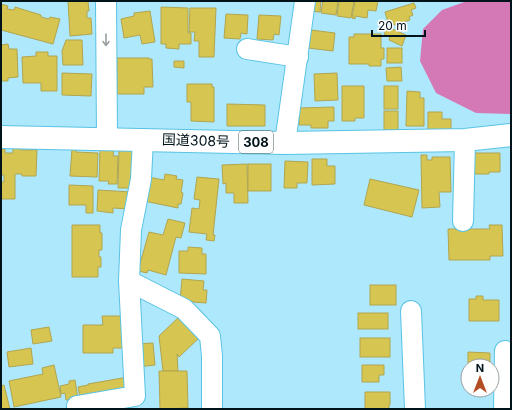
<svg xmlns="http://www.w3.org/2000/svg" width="512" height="410" font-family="Inter,'Noto Sans JP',sans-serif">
<rect width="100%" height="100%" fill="#aee8fc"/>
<path fill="#d579b6" d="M467,1H511V114L476,113L436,93L420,61L423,29L442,10Z"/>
<g fill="#d6c550" stroke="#b1a550">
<path d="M68,1H88L89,11H87V18H91L92,34L70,36Z"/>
<path d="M309,1H321L320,12L308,11Z"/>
<path d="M323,1H338L336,15L321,13Z"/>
<path d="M339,1H354L351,18L337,16Z"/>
<path d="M355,1H378L376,11L368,10L367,18L355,16V19L352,18Z"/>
<path d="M414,3L416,8L411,10L413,15L409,17L410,20L394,25L392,21L388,22L385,12Z"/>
<path d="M1,4L8,6L7,9L14,10L15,7L41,15V17L49,19L50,17L60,19L53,44L1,30Z"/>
<path d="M161,7L188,8V33H191V44H179V49L166,48V44H161Z"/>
<path d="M190,8H216L214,57H199V41H194L195,32H189Z"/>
<path d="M150,11L155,42L142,44L140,35L124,38L121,19L134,16V13Z"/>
<path d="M226,14L248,15L247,34L241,33L240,39L224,38Z"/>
<path d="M259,15L281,16L279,35L274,34L273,40L257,39Z"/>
<path d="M388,27L406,35L402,46L389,40L390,37L384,34Z"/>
<path d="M311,30L335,33L333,51L308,48Z"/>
<path d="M354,34H381V48H384V59H381V66H369V64H349V37H354Z"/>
<path d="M66,40H82L83,65H63L62,51Z"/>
<path d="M8,44L9,49H17L18,77L8,78V81H1V45Z"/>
<rect x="387" y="48" width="15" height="15"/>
<path d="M36,52H48V56H57V91H41V83H23L22,57L36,56Z"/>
<path d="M117,58H149V59H152L153,87H144V94H117Z"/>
<path d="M174,61H184V68L174,67Z"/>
<path d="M401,67L402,81H387L386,68Z"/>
<path d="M62,73L92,74L91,96L62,95Z"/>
<path d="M337,73L338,100L315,101L314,74Z"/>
<path d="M187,84H212V87H214V122L191,121V102H187Z"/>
<path d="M342,86H364V118H355V121H342Z"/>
<rect x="384" y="86" width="14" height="23"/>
<path d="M407,91L420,92V98H424V126H406Z"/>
<path d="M227,104L265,105V126H227Z"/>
<path d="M334,107V121H328V128H311V125H299V108Z"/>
<rect x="384" y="111" width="14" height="19"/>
<path d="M428,112H442V119H451V132H428Z"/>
<path d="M13,148H21V150H37L36,176H22V174H15V199H1V182H4V175H1V149H5V153H13Z"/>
<path d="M72,148H76V152L98,153L97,177L70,176Z"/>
<path d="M100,149H114L113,156H118L117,184H108L109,181H99Z"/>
<path d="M119,149H134L132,188H118Z"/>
<path d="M468,153H500V172H489V174H468Z"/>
<path d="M421,155H427V160H432V157H450L451,192H439L440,207L422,208Z"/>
<path d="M312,159H327V166H335V184L312,185Z"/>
<path d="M285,161L308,162L307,183H297V188H284Z"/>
<path d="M247,164L248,203H234V193H226V183L223,184L222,165Z"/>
<rect x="248" y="164" width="23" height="27"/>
<path d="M165,174L177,176L176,179L183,180L181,192L183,193L181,204H178V208L144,201L148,177L164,180Z"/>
<path d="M197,177L219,179L213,235H215L214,241L206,240L207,234L189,232L192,208L199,209L200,200L194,199Z"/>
<path d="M370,179L419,190L412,217L364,205Z"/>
<path d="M69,185L93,186V213H86V205H69Z"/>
<path d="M98,190L131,192L129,209L113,208V213L97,211Z"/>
<path d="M168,219L185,223L181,238L176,237L166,275L148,270L147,273L138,271L149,232L163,235Z"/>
<path d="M72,225H100V233H102V250H99V257H101V267H98V277H72Z"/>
<path d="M489,225H502L503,256H490V260H449L448,229H490Z"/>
<path d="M188,247L202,248V254H206V274L179,273V251H188Z"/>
<path d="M182,279L204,281L203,290H207L206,303L180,301Z"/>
<rect x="370" y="285" width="26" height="20"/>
<path d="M476,296H483V300H499V321H469V299H476Z"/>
<rect x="358" y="313" width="30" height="16"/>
<path d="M181,315L201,336L179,357L177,354L178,371H163L159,336Z"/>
<path d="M102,316H125V348H113V353H83V325H103Z"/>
<path d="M49,327L52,341L33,344L31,330Z"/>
<rect x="360" y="338" width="30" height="19"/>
<path d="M153,343L155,365L138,367L136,344Z"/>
<path d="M31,348L33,364L9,367L7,352Z"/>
<path d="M468,352L490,353V366H468Z"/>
<path d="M54,365L61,397L14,407L9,381L43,374L42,368Z"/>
<path d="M362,365H384V375H379V382H362Z"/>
<path d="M159,371H187L188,408L160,409Z"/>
<path d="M128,377L131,393L81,402L78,387L88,385V384Z"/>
<path d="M75,380L78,399L66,400L65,393L61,394L60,386L69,384V381Z"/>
<path d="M4,385L10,409H1V386Z"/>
<path d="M365,392H390V405H389V409H365Z"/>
</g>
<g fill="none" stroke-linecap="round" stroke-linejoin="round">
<g stroke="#59c3e4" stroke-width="22">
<g id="minor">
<path d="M106,1L107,138"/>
<path d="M247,49L298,57"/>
<path d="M143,139L141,179L131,230L129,281L184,309L210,336L212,356V409"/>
<path d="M285,143L305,1"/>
<path d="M463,221L465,140"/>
<path d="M411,311L415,409"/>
<path d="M78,409L77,406L135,396L129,281"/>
<path d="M504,409L505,351"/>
</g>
</g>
<g stroke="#59c3e4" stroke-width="24">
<path id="highway" d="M1,137L285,143L465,140L511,135"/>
</g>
<use href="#minor" stroke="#fff" stroke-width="20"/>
<use href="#highway" stroke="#fff" stroke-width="22"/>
</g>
<defs><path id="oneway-shaft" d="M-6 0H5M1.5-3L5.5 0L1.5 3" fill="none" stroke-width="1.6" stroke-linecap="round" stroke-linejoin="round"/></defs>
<use stroke="#99a1a3" href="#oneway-shaft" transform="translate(106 40) rotate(90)"/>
<g text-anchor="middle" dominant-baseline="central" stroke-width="3" stroke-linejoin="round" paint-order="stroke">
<rect fill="#fefefe" stroke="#4c5a5e" stroke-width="1" x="239" y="131" width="34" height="22" rx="3"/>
<g font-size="13" font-weight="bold" fill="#00131a">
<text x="256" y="142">308</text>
</g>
<g font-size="14" fill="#00131a" stroke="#fefefe">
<text transform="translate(196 140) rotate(2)">国道308号</text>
</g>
</g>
<rect width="512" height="410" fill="none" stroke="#00131a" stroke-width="4"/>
<g transform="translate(480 378)"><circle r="19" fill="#fefefe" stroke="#98a0a3"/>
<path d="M0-3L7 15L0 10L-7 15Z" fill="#b34d23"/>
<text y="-6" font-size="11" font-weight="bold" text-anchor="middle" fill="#00131a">N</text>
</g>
<path d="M372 30v6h53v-6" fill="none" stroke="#00131a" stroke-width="2"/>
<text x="378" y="30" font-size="12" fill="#00131a" stroke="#fefefe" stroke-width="3" paint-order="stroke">20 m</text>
</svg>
